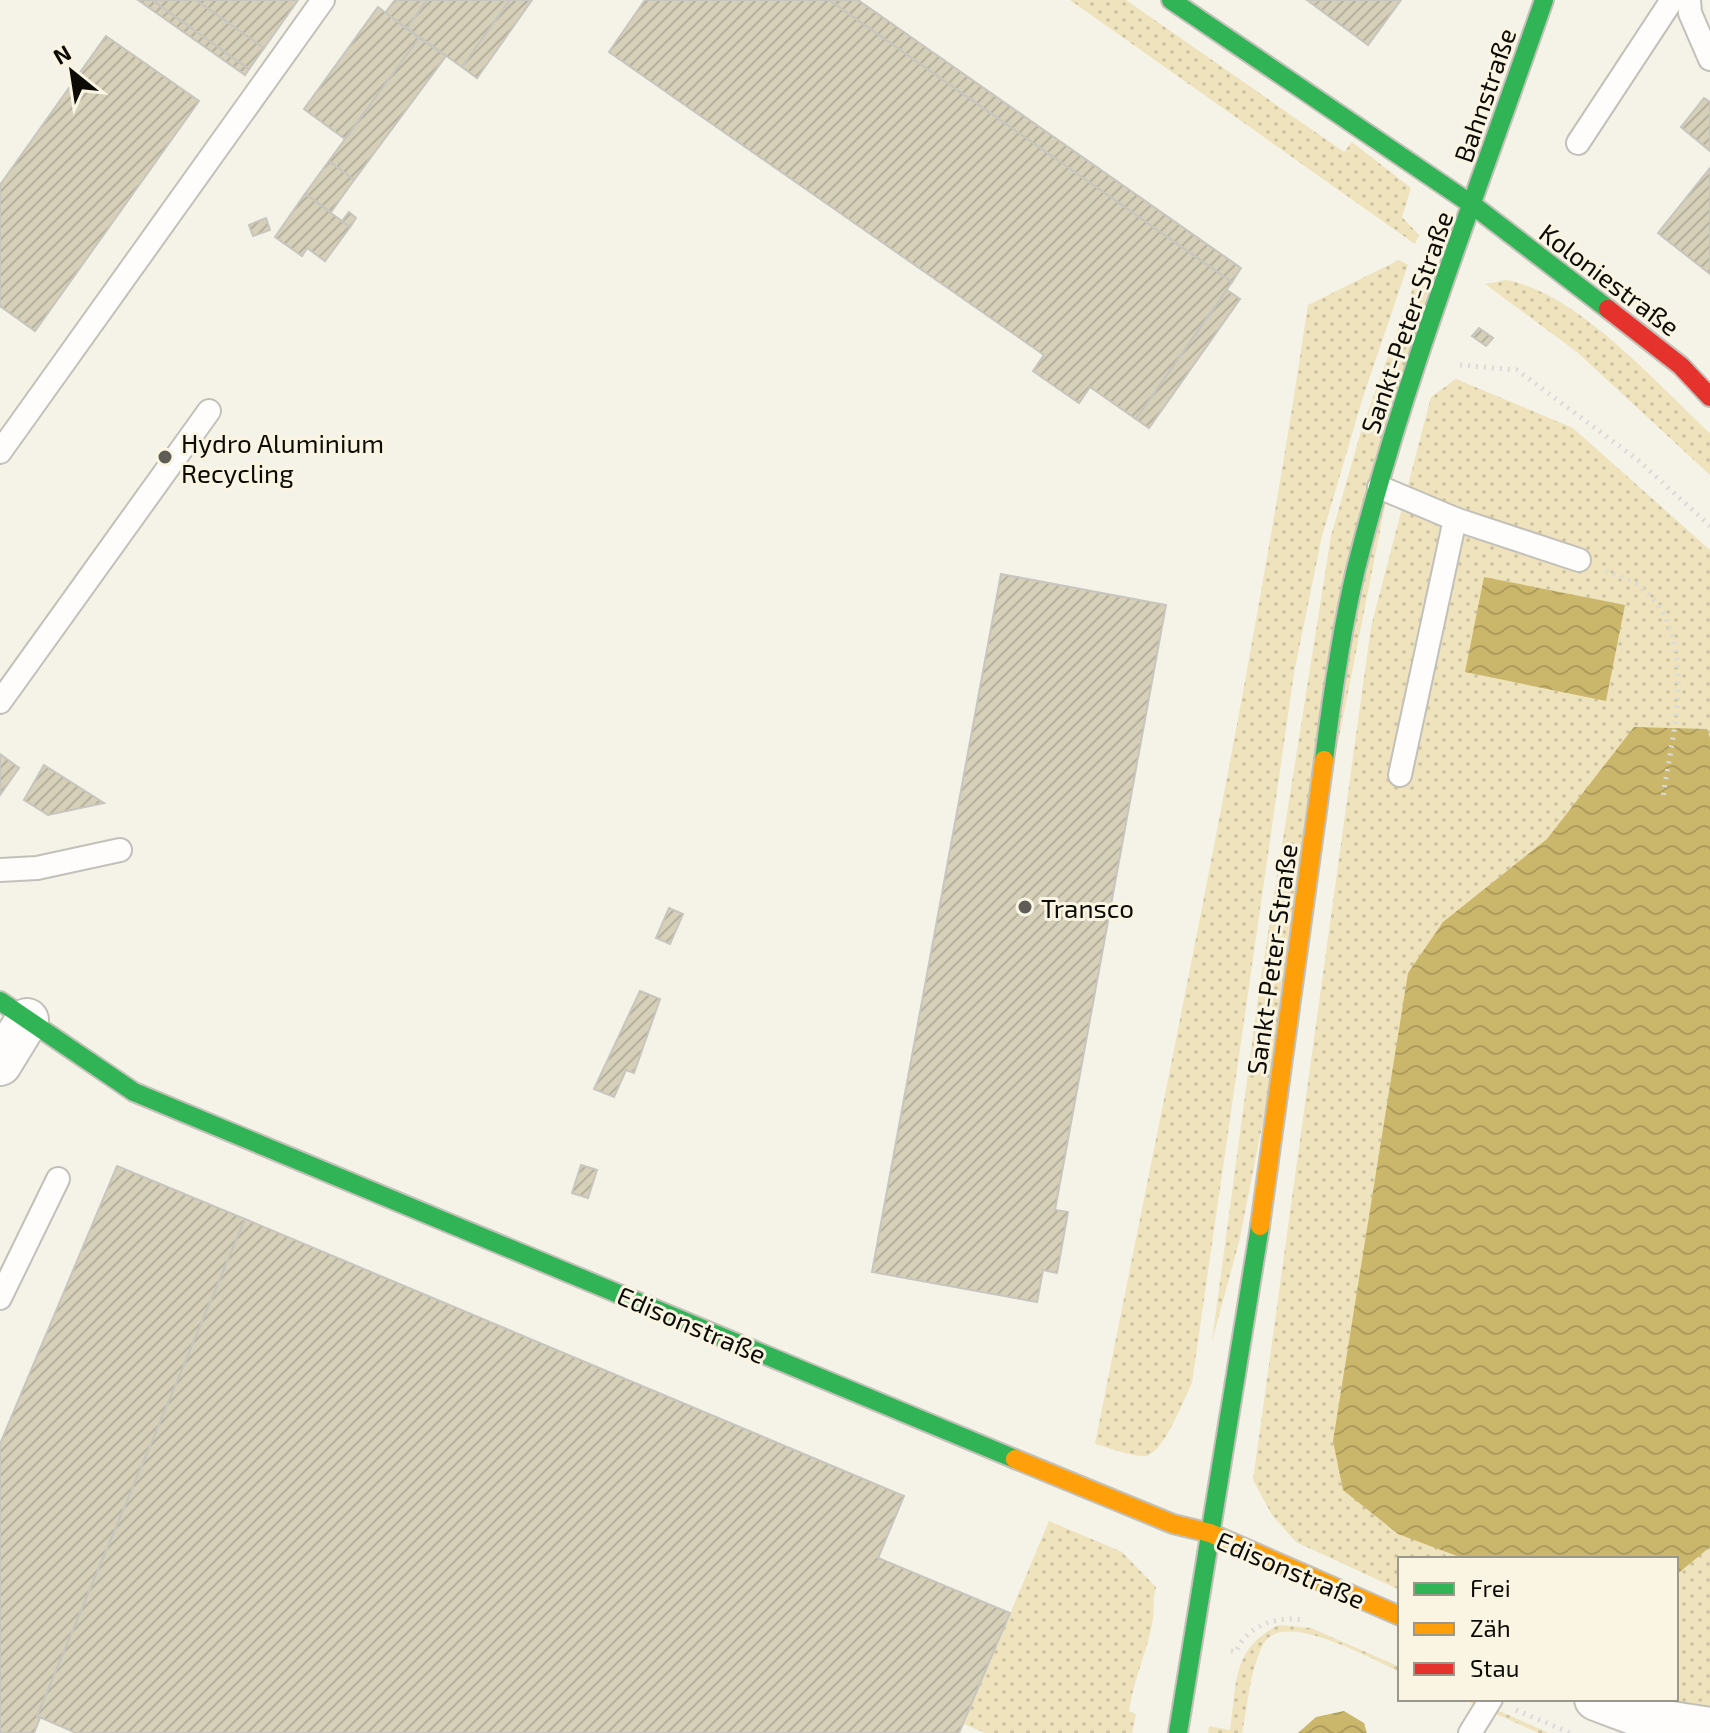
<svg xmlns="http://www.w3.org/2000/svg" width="1710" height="1733" font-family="'Exo 2',sans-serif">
<defs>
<pattern id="grass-dots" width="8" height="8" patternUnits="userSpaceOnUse" patternTransform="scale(2)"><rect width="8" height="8" fill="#eee3bc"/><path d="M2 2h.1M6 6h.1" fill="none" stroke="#cbc1a0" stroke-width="1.8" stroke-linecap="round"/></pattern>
<pattern id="water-waves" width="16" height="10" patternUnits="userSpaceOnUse" patternTransform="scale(2)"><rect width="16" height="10" fill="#cbb76b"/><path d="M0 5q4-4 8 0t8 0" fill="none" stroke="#ad9c5b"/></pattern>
<pattern id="building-hatch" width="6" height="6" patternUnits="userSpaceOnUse" patternTransform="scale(2)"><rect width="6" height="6" fill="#d6d0b8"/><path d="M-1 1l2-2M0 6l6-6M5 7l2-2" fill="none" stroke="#b6b19d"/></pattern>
</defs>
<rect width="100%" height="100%" fill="#f5f2e8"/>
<g fill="url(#grass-dots)">
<path d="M1070,0H1126L1344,152L1352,142L1411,188L1402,217L1419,235L1415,244Z"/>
<path d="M1399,260L1408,265L1363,397L1322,536L1294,673L1192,1383C1184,1399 1163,1455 1145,1456C1129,1456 1110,1448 1095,1444C1170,1065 1251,687 1308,305Z"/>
<path d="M1419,271L1430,279L1239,1242L1212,1341L1260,984L1331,536L1362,428Z"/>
<path d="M1506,280C1577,292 1658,385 1710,433V475L1577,352L1485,284Z"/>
<path d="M1456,379L1573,428L1710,550V1708L1650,1699H1676V1559H1400V1590L1296,1542L1272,1515L1253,1480L1371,627L1431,397Z"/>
<path d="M1049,1521L1122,1552L1156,1587C1152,1599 1155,1612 1152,1625C1146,1654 1133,1681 1129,1711L1136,1714L1132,1733H985L964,1724Z"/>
<path d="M1279,1625L1311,1628L1400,1667V1672C1373,1660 1284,1609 1264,1643C1250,1668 1248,1705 1242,1733H1208L1209,1726L1230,1730C1237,1684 1231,1648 1279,1625Z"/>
<path d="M1462,1699H1472L1549,1733H1539Z"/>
</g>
<g fill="url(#water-waves)">
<path d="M1484,577L1625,605L1606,701L1465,672Z"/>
<path d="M1634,727L1707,729L1710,738V1547L1676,1575V1559H1465L1398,1534L1343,1490L1333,1441L1408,973L1443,922L1547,839Z"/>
<path d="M1344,1711L1364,1723L1367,1733H1298L1316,1717Z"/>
</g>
<g fill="url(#building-hatch)" stroke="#c8c5be" stroke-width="2">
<path d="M138,0H152L249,69L245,75Z"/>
<path d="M152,0H196L264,48L249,69Z"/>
<path d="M196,0H298L264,48Z"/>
<path d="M395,0H427L407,28L385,13Z"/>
<path d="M427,0H510L462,67L407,28Z"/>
<path d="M510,0H532L477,78L462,67Z"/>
<path d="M645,0H829L1232,282L1136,419L1090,387L1079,403L1033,371L1044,355L609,52Z"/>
<path d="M829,0H858L1241,268L1232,282Z"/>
<path d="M1307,0H1401L1368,45Z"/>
<path d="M378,7L419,38L345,139L304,109Z"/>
<path d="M106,36L199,101L35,331L0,306V185Z"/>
<path d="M419,38L446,56L354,180L329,161Z"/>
<path d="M1704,98L1710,102V151L1681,127Z"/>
<path d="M329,161L354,180L331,212L305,194Z"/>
<path d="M1710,168V274L1658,233Z"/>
<path d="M305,194L350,227L325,261L307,248L302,256L275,237Z"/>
<path d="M349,212L356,218L350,227L342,221Z"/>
<path d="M266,218L270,230L253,236L249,225Z"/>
<path d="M1227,290L1240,299L1149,428L1136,419Z"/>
<path d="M1479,328L1493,338L1486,346L1472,336Z"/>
<path d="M1001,574L1166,605L1055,1210L1068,1212L1057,1273L1043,1270L1037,1302L872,1272Z"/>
<path d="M0,754L19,768L0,795Z"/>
<path d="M44,765L104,803L48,815L24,800Z"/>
<path d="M669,908L683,914L670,944L656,938Z"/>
<path d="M640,991L660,999L634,1073L626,1070L614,1097L594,1089Z"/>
<path d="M581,1165L597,1170L588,1198L572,1193Z"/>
<path d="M117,1166L245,1219L37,1716L40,1718L34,1733H0V1444Z"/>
<path d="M245,1219L904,1496L878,1558L1010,1613L959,1733H76L37,1716Z"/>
</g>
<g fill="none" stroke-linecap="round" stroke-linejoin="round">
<g stroke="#c2c0b8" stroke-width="26">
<g id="lane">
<path d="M1689,0L1690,13L1710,59"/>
<path d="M1578,143L1672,0"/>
<path d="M0,452L323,0"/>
<path d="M1379,487L1455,519L1400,775"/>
<path d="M1455,519L1579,560"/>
<path d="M0,702L209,411"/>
<path d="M0,870L37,868L120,850"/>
<path d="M0,1298L58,1179"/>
<path d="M1470,1733L1491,1699"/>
</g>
</g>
<g stroke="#c2c0b8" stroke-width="46">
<g id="street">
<path d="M0,1064L27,1020"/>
<path d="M1596,1699L1652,1720L1710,1729"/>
</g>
</g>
<g stroke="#c2c0b8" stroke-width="22">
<g id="fast">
<path d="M1171,0L1474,206L1608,309"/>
<path d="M1324,760C1332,696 1341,632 1356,569C1404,376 1479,188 1544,0"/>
<path d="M0,1001L134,1092L1015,1459"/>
<path d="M1178,1733L1260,1226"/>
</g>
</g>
<g stroke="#c2c0b8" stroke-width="22">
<g id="slow">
<path d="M1260,1226L1324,760"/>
<path d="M1015,1459L1173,1524L1210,1533L1400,1616"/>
</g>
</g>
<g stroke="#c2c0b8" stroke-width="22">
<path id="jam" d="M1608,309L1681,366L1710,397"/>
</g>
<g stroke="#dcdad7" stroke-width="5" stroke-dasharray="2 6" stroke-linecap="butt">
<path d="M1460,365L1517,370L1638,460L1710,526"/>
<path d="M1606,571C1616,576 1631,579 1640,586C1701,637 1673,729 1663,797"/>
<path d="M1231,1651L1236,1652C1247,1625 1276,1616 1303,1620"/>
<path d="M1516,1710L1570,1733"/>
</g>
<use href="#lane" stroke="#fefdfc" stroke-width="22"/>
<use href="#street" stroke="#fefdfc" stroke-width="42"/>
<use href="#fast" stroke="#30b455" stroke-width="18"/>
<use href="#slow" stroke="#ff9f0a" stroke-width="18"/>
<use href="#jam" stroke="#e5322d" stroke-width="18"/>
</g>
<g fill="#5e5c55" stroke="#faf5e3" stroke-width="3">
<circle cx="165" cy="457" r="8"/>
<circle cx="1025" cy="907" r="8"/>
</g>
<g text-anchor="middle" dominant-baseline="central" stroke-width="6" stroke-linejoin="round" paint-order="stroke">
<g font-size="26" fill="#0d0b06" stroke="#faf5e3">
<text transform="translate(1484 95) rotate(-71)">Bahnstraße</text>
<text transform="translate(1610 279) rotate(37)">Koloniestraße</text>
<text transform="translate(1406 322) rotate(-71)">Sankt-Peter-Straße</text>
<text transform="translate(1271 959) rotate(-82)">Sankt-Peter-Straße</text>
<text transform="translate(692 1324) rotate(23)">Edisonstraße</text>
<text transform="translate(1291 1569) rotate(23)">Edisonstraße</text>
</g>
<g font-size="26" fill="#0d0b06" stroke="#faf5e3" text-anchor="start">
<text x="181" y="442">Hydro Aluminium<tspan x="181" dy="30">Recycling</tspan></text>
<text x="1041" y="907">Transco</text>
</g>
</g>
<rect x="1398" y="1557" width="280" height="144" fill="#faf5e3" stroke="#9b978b" stroke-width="2"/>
<rect x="1414" y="1583" width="40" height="12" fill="#30b455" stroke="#9b978b" stroke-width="2"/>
<text x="1470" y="1597" font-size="24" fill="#0d0b06">Frei</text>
<rect x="1414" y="1623" width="40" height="12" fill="#ff9f0a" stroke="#9b978b" stroke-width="2"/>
<text x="1470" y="1637" font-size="24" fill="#0d0b06">Zäh</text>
<rect x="1414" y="1663" width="40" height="12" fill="#e5322d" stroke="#9b978b" stroke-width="2"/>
<text x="1470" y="1677" font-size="24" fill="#0d0b06">Stau</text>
<g transform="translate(72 72) rotate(330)" stroke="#faf5e3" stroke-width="6" paint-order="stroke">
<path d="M0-6L14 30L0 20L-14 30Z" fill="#0d0b06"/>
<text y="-12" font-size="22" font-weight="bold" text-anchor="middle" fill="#0d0b06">N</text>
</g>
</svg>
